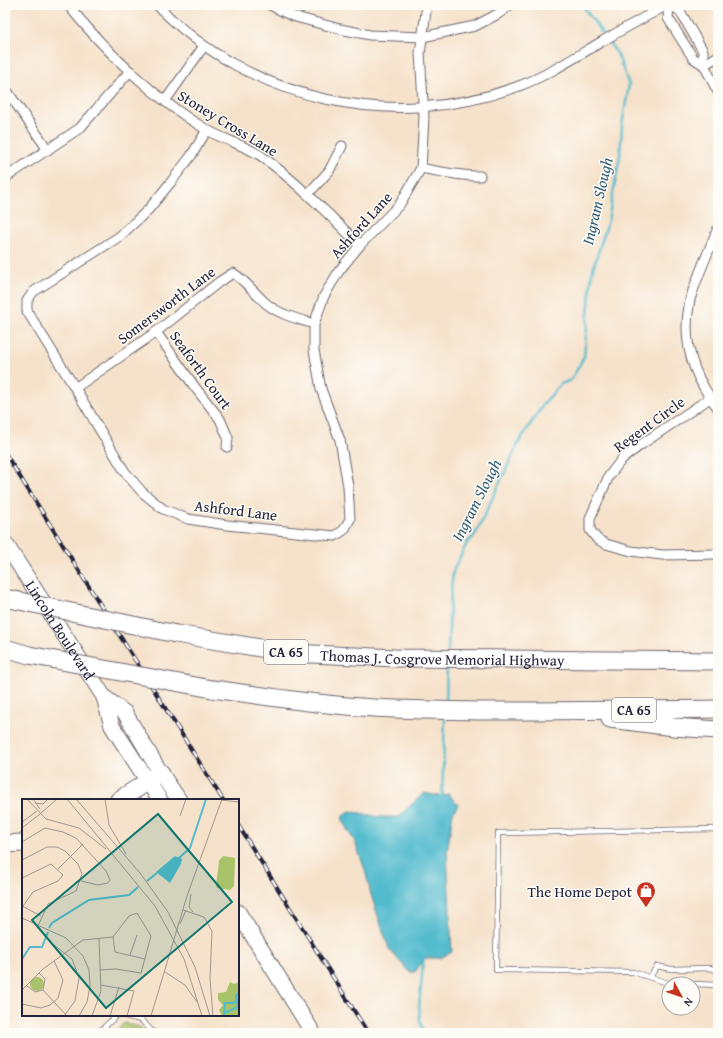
<svg xmlns="http://www.w3.org/2000/svg" width="723" height="1038" font-family="'Gentium Book Plus',serif">
<rect width="100%" height="100%" fill="#fdfcf7"/>
<filter id="ink" filterUnits="userSpaceOnUse"><feTurbulence type="fractalNoise" baseFrequency=".025" numOctaves="2"/><feDisplacementMap in="SourceGraphic" scale="8" xChannelSelector="R" yChannelSelector="G"/><feConvolveMatrix kernelMatrix="1 2 1 2 8 2 1 2 1" color-interpolation-filters="sRGB"/></filter>
<filter id="wash" filterUnits="userSpaceOnUse"><feTurbulence type="fractalNoise" baseFrequency=".012" numOctaves="4" result="noise"/><feDisplacementMap in="SourceGraphic" scale="16" xChannelSelector="R" yChannelSelector="G"/><feGaussianBlur stdDeviation="0.9" result="paint"/><feColorMatrix in="noise" values="0 0 0 0 0 0 0 0 0 0 0 0 0 0 0 0 0 1.4 0 .05"/><feComposite in="paint" operator="in"/></filter>
<g filter="url(#wash)">
<rect width="100%" height="100%" fill="#f6e2cb"/>
<path fill="#a8c36a" stroke="#657252" d="M124,1023L140,1027L145,1033H114Z"/>
<path fill="#52bbce" stroke="#3a6e84" d="M424,793L439,796L449,794L458,805L453,813L447,852L452,952L440,958H425L415,972H409L389,949L371,895L365,870L355,842L342,821L343,816L350,811L380,817H398Z"/>
<g fill="none" stroke-linecap="round" stroke-linejoin="round">
<g stroke="#52bbce" stroke-width="2.5">
<path d="M582,5L605,37"/>
<path d="M448,652L450,604L453,571L467,543L475,535L519,442L544,403L561,384L571,380L584,357L592,272L608,221L620,156L622,125L629,85L618,55L608,41"/>
<path d="M446,704L447,665"/>
<path d="M442,798L445,717"/>
<path d="M424,1033L420,1021L419,1007L424,954"/>
</g>
</g>
</g>
<g filter="url(#ink)">
<g fill="none" stroke-linecap="round" stroke-linejoin="round">
<g stroke="#6c656d" stroke-width="6">
<g id="service">
<path d="M650,977L657,966L671,969L711,968L718,971"/>
<path d="M685,984H671L633,972L496,970L498,833L718,829"/>
<path d="M693,984L718,985"/>
<path d="M121,1015L141,1020L154,1033"/>
<path d="M98,1033L117,1015"/>
</g>
</g>
<g stroke="#6c656d" stroke-width="11">
<g id="minor">
<path d="M68,5C105,51 156,100 207,130C224,140 248,146 264,158C299,184 329,215 360,245"/>
<path d="M157,5C249,101 394,133 519,86C548,75 574,58 601,42C623,29 645,17 667,5"/>
<path d="M270,5L292,16L340,29L370,35L422,37L475,26L498,14L509,6"/>
<path d="M669,5L668,18L693,58L704,65"/>
<path d="M671,5L680,11L703,51L704,65L718,92"/>
<path d="M704,65L718,56"/>
<path d="M5,88L48,150"/>
<path d="M165,101L204,46"/>
<path d="M207,130L191,156L171,182L148,210L120,236L33,292L27,301V311L75,388L125,472L142,492L163,509L188,519L227,525L335,536L344,530L350,519L348,486L340,440L321,389L314,350V324L324,296L339,271L360,245L400,204L421,168L424,117L420,53L427,5"/>
<path d="M421,168C441,172 460,176 480,176"/>
<path d="M5,178L80,128L130,71"/>
<path d="M308,194L329,171L342,146"/>
<path d="M718,228C710,248 701,268 694,288C692,294 689,300 689,306C682,344 694,378 718,408"/>
<path d="M156,332L194,386L220,419L228,438L227,447"/>
<path d="M75,388L156,332L219,282L233,273C247,282 256,295 268,305C281,315 298,319 314,324"/>
<path d="M710,398L642,444L622,459L609,476L590,518V530L597,539L606,544L631,551L662,555L718,554"/>
</g>
</g>
<g stroke="#6c656d" stroke-width="17">
<g id="primary">
<path id="s1" d="M5,543L104,697L112,726L160,800"/>
<path d="M104,697L125,713L160,772L179,800"/>
<path d="M238,912L313,1033"/>
</g>
</g>
<g stroke="#6c656d" stroke-width="19">
<g id="motorway">
<path id="s2" d="M176,634L291,653L396,658L718,661"/>
<path d="M5,648L29,655"/>
<path d="M212,689C272,697 334,707 395,709C503,713 610,710 718,709"/>
<path d="M610,719L674,727L718,730"/>
<path d="M119,800L161,773"/>
<path d="M5,844L23,843"/>
</g>
</g>
<use href="#service" stroke="#fff" stroke-width="4.5"/>
<use href="#minor" stroke="#fff" stroke-width="9"/>
<use href="#primary" stroke="#fff" stroke-width="15"/>
<use href="#motorway" stroke="#fff" stroke-width="17"/>
<g stroke="#22223b" stroke-width="4">
<g id="rail">
<path d="M5,453L223,800"/>
<path d="M238,825L368,1033"/>
</g>
</g>
<use href="#rail" stroke="#fdfcf7" stroke-width="2.5" stroke-dasharray="8" stroke-linecap="butt"/>
<g stroke="#6c656d" stroke-width="19" stroke-linecap="butt">
<g id="motorway-bridge">
<path d="M5,598L176,634"/>
<path d="M29,655L212,689"/>
</g>
</g>
<use href="#motorway-bridge" stroke="#fff" stroke-width="17"/>
</g>
</g>
<defs>
<g id="shop-pin" transform="scale(1)"><path d="M0 17L-7.5 6A9.5 9.5 0 1 1 7.5 6Z" fill="#c8321e" stroke="#fdfcf7"/><path d="M-5-2.5h2.3a2.7 3.5 0 0 1 5.4 0H5L5.5 6h-11ZM-1.5-2.5h3a1.5 2.3 0 0 0-3 0Z" fill="#fff"/></g>
</defs>
<g fill-rule="evenodd">
<use href="#shop-pin" x="646" y="891"/>
</g>
<g text-anchor="middle" dominant-baseline="central" stroke-width="3" stroke-linejoin="round" paint-order="stroke">
<g fill="#fdfcf7" stroke="#646373" stroke-width="1">
<rect x="264" y="640" width="44" height="24" rx="3"/>
<rect x="612" y="698" width="44" height="24" rx="3"/>
</g>
<g font-size="14" font-weight="bold" fill="#22223b">
<text x="286" y="652">CA 65</text>
<text x="634" y="710">CA 65</text>
</g>
<g font-size="15" fill="#22223b" stroke="#fdfcf7">
<text transform="translate(228 123) rotate(31)">Stoney Cross Lane</text>
<text transform="translate(361 225) rotate(-48)">Ashford Lane</text>
<text transform="translate(166 305) rotate(-37)">Somersworth Lane</text>
<text transform="translate(201 370) rotate(54)">Seaforth Court</text>
<text transform="translate(649 424) rotate(-36)">Regent Circle</text>
<text transform="translate(236 510) rotate(7)">Ashford Lane</text>
<text stroke="none"><textPath href="#s1" startOffset="103">Lincoln Boulevard</textPath></text>
<text stroke="none"><textPath href="#s2" startOffset="268">Thomas J. Cosgrove Memorial Highway</textPath></text>
</g>
<g font-size="15" fill="#22223b" stroke="#fdfcf7" text-anchor="end">
<text x="632" y="891">The Home Depot</text>
</g>
<g font-size="16" font-style="italic" fill="#355f76" stroke="#fdfcf7">
<text transform="translate(597 201) rotate(-77)">Ingram Slough</text>
<text transform="translate(476 500) rotate(-63)">Ingram Slough</text>
</g>
</g>
<g transform="translate(22 799)">
<rect width="217" height="217" fill="#f6e2cb"/>
<path d="M201,57L213,59L212,87L208,91L195,89L194,87L197,62ZM8 185a7 7 0 1 1 14 0a7 7 0 1 1-14 0ZM208,183L212,185L217,183V217H200L197,211L201,206L196,201V194L204,193Z" fill="#a8c36a"/>
<path d="M153,57L160,60L159,65L148,84L134,73Z" fill="#52bbce"/>
<path fill="none" stroke="#52bbce" stroke-width="2" d="M156,60L168,49L184,0M125,82L135,74M27,129L30,124L67,101L107,96L116,88M0,160L8,148H20L26,133M202,213L203,204H211L217,201M203,217L202,214L216,208L214,197L217,193"/>
<path fill="none" stroke="#a19591" stroke-width="1" d="M5,0L24,20L57,29L84,50M11,0L18,10M45,0L133,107L162,160L180,217M54,0L118,74L146,113L173,168L188,217M83,0L87,26L104,55M199,1L217,3M13,4L21,5L26,0M18,15L35,0M158,17L164,0M0,23L15,12M0,29L18,15M0,43L23,29L41,33L54,39L84,72L88,81L86,84L76,86L59,82M0,61L25,48H35L43,52L56,65L60,75L54,92L26,105L16,127M36,70L61,45M0,79L29,65L41,76L36,82L11,93L1,107M169,95L167,108L171,113M0,107L19,117M161,111L182,118L190,132L188,180L191,217M0,119L44,139L61,157L67,171L68,187L65,203L57,217M158,125L164,111M91,138L93,153L123,160M32,146L50,160L57,179L53,202L42,217M108,156L115,136M143,173L163,186L175,203M79,186L112,192L105,217M5,187L13,193L21,191L23,180L17,174M0,191L21,170L61,141L91,138L107,117L115,114L129,137L119,174L94,170L78,171M21,191L45,217M0,205L19,209L28,206L36,199L41,181L32,162M70,217L79,192L77,140M88,217L97,188M129,217L165,97L200,0"/>
<path fill="#0f766e" fill-opacity="0.15" stroke="#0f766e" stroke-width="2" d="M136,15L210,103L84,209L10,121Z"/>
<rect width="217" height="217" fill="none" stroke="#22223b" stroke-width="2"/>
</g>
<rect width="723" height="1038" fill="none" stroke="#fdfcf7" stroke-width="20"/>
<g transform="translate(681 996) rotate(130)"><circle r="19" fill="#fdfcf7" stroke="#a5a5ac"/>
<path d="M0-3L7 15L0 10L-7 15Z" fill="#c8321e"/>
<text y="-6" font-size="11" font-weight="bold" text-anchor="middle" fill="#22223b">N</text>
</g>
</svg>
